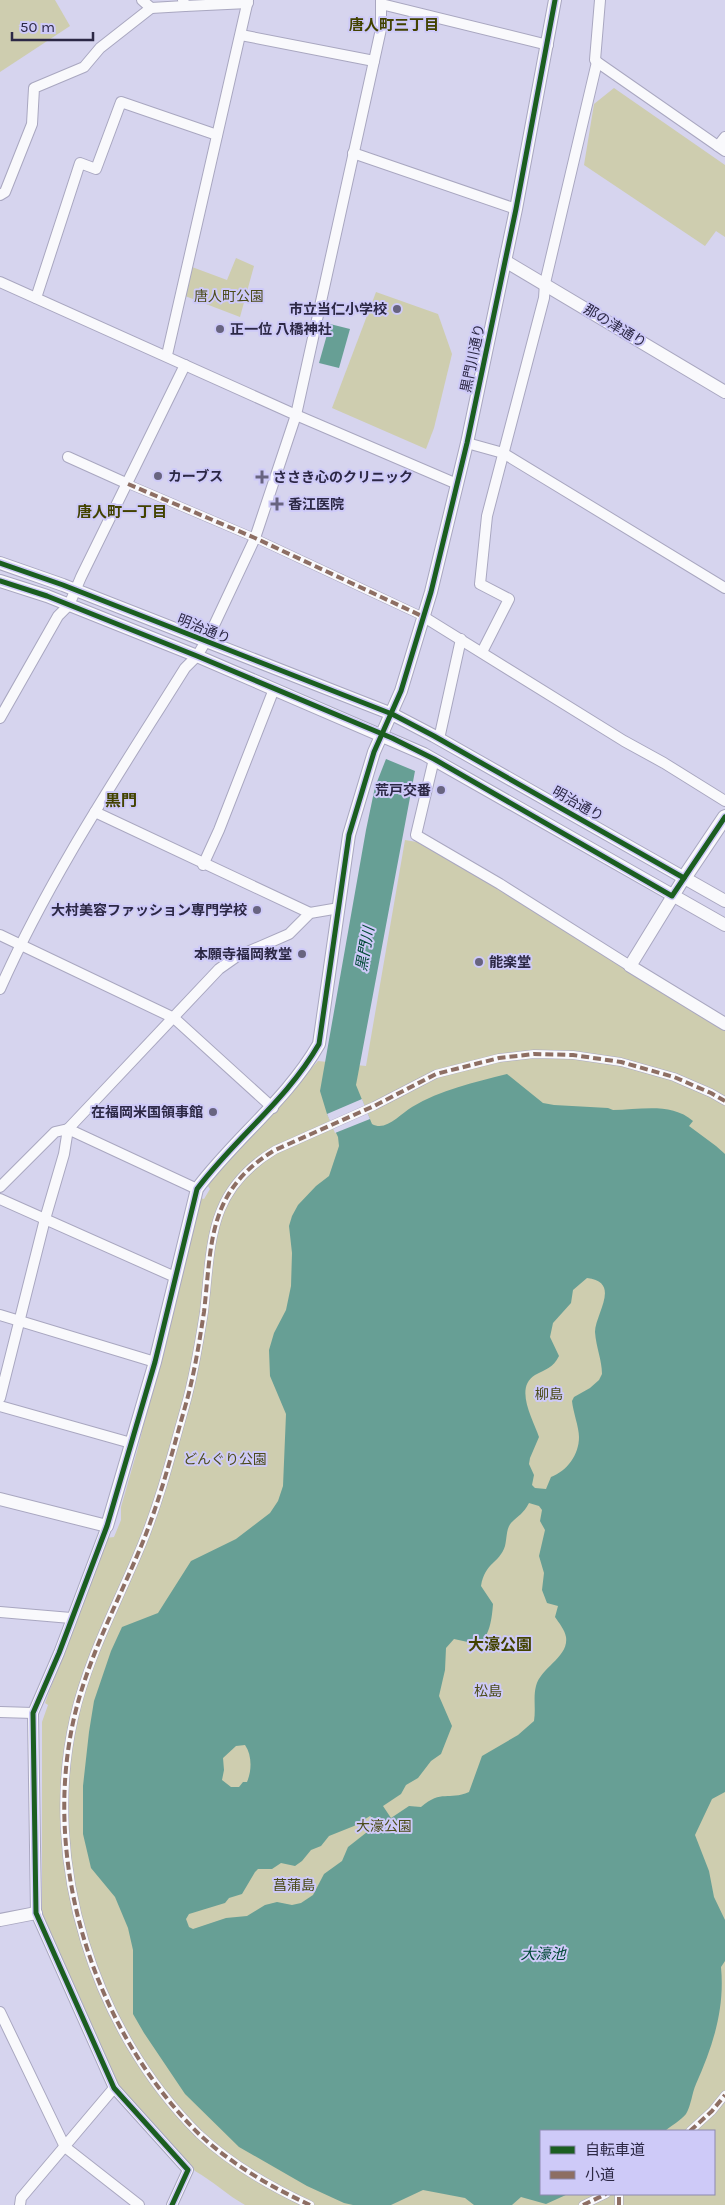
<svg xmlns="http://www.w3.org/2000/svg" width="725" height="2205" font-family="Karla,'Noto Sans JP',sans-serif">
<rect width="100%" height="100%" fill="#d6d4ee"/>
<g fill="#cecdaf" fill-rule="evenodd">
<path d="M0,0H55L70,26L0,72Z"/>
<path d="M614,88L725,165V237L716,231L705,246L584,165L594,104Z"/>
<path d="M236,258L254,266L240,317L185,296L192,267L227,280Z"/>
<path d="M376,292L438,314L452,354L434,428L426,449L332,408Z"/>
<path d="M405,840L417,842L494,886L725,1028V2205H245C227,2195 213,2181 195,2171L119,2087L42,1917V1722L48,1705L45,1703L106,1538L114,1537L121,1520V1507L139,1444L197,1197L204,1199L210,1189L208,1186L211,1179L318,1061L366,1066ZM541,2131H714V2194H541Z"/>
</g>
<g fill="#679f95" fill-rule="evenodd">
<path d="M330,324L350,329L339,368L319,363Z"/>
<path d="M386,759L415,771L356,1085L372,1124C386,1132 400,1114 412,1107C440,1090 475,1082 507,1074L543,1103L554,1105L608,1108L613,1110C640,1110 671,1102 693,1121L689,1126L716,1146L725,1154V1792L712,1799L695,1835L709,1871L714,1897L725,1920V1961L721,1967C725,2009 713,2046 696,2084C692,2093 691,2106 686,2114C681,2120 671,2126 665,2131H541V2194H568L546,2204L521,2197L512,2205H474L465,2198L423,2190L391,2205H353L344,2203L307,2186L239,2147L185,2094L144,2033L133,2014V1950L128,1928L115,1897L91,1868L83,1834V1786L89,1732L94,1701L111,1651L122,1627L158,1613L191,1561L236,1539L270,1513L278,1501L283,1486L286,1414L270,1376L269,1350L274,1333L286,1310L291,1286L292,1253L289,1226L292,1216L298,1205L316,1186L329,1176L339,1146L338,1137L327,1114L320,1091L366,830L375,787ZM587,1278C622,1282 595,1314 595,1332C596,1347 602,1360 602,1374L599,1380L590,1388L574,1397L572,1401C573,1412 579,1427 579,1437C579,1455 567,1471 551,1477L546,1489L535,1488L532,1485L534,1475L529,1464L530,1458L539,1437C533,1419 514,1388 535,1375C546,1369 553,1368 559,1356L550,1337L553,1323L571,1303L573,1290ZM529,1503L539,1506L542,1510L540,1521L545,1530L539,1556L544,1573L542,1590L547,1603L558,1606L555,1617C559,1623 565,1630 566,1637C569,1657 541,1667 536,1686C533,1697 536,1709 534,1721L518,1735L482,1756L469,1792C448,1801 442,1789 421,1807L409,1806L391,1818L383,1806L401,1794L406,1785L418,1778L431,1761L441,1754L452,1726L439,1696L445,1670L446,1648L454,1639L477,1644C490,1639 492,1617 493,1604L481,1586C485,1562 499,1564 505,1546C507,1539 506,1529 511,1523C519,1515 523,1514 529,1503ZM245,1745C252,1755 252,1770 247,1782H243L239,1787H231L222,1780L224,1770L223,1758L236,1746ZM370,1816L377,1822L376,1825L348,1847L342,1861L324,1874L313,1895L301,1903L292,1905L277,1902L265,1905L247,1916L226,1918L193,1929L189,1927L186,1919L189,1914L225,1903L229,1898L242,1894L255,1872L258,1869H272L281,1863L295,1866L302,1861L311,1850L321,1846L329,1836L354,1826Z"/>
</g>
<path fill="#d6d4ee" d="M362,1099L370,1119L335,1133L327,1114Z"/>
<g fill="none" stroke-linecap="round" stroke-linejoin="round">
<g stroke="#a9a7c0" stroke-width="9">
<g id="pedestrian">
<path d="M128,484L255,538L424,617"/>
<path d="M690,2131L712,2111L725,2095"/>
<path d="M310,2205C271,2187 231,2164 199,2134C94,2030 41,1863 74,1718C88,1657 118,1602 142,1544C160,1500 172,1453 185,1407C194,1376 199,1344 204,1312C212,1243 207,1191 275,1150L374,1106L436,1074L499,1058L534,1054L573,1055L621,1062L674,1077L711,1093L725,1101"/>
<path d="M583,2205L606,2194"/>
<path d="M619,2205V2194"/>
</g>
</g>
<g stroke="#a9a7c0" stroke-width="12">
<g id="minor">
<path d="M142,0L151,8L185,6"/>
<path d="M183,0L185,6L248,3"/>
<path d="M381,4L548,45"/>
<path d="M241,35L374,61"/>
<path d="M597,62L595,60L600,0"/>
<path d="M718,146L725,137"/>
<path d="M353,153L516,209"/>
<path d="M0,195L5,192L32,124L34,88L84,67L100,48L151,8"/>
<path d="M0,282L296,415L457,484"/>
<path d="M36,298L80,163L96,169L121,102L217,135"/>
<path d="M167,355L248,0"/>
<path d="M467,443L503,453L725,588"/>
<path d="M68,457L128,484"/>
<path d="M424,617L624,741L664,763L725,801"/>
<path d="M482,652L509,599L480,584L487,516L544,298L545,283L597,62L725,151"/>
<path d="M0,718L58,616L69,605L81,577L185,365"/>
<path d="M439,739L461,639"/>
<path d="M434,759L416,835L500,884L630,966"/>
<path d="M95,812L310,913"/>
<path d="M203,865L219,830L274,689"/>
<path d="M0,935L174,1018L273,1108"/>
<path d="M0,989C50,876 120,772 185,668L197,656L209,636L255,538L296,415L374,61L381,29V0"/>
<path d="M0,1187L55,1132L68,1129L197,1189"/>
<path d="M0,1199L175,1277"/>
<path d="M0,1315L155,1362"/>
<path d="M0,1398L45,1219L64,1154L68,1129L219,969L236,957L289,934L310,913L339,908"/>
<path d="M0,1406L131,1443"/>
<path d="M107,1526L59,1653L33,1713L36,1913L114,2088L188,2170L172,2205"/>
<path d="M0,1612L71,1618"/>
<path d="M0,1712L33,1713"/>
<path d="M0,2012L65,2147L139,2205"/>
<path d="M20,2205L21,2198L114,2088"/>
</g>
</g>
<g stroke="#a9a7c0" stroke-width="14">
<g id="tertiary">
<path d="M505,261L725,392"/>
<path d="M0,563L63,585L392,714L434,736L725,901"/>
<path d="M0,581L47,596L197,656L424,754L725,925"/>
<path d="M684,878L630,966L725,1024"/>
<path d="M0,1499L107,1526L155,1362L197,1189C235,1138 287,1100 319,1044L349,835L374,752L401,691L431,592L467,443L516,209L555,0"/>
<path d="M0,1920L36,1913"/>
</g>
</g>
<g stroke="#a9a7c0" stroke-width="16">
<path id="secondary" d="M684,878L725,817"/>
</g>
<use href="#pedestrian" stroke="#f9f9fc" stroke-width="8"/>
<use href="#minor" stroke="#f9f9fc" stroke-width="10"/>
<use href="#tertiary" stroke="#f9f9fc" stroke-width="12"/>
<use href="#secondary" stroke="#f9f9fc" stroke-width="14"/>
<g stroke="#8d6e63" stroke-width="4" stroke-dasharray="8 4" stroke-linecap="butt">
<path d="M128,484L255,538L424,617"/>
<path d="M690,2131L712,2111L725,2095"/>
<path d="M310,2205C271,2187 231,2164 199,2134C94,2030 41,1863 74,1718C88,1657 118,1602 142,1544C160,1500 172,1453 185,1407C194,1376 199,1344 204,1312C212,1243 207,1191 275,1150L374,1106L436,1074L499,1058L534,1054L573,1055L621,1062L674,1077L711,1093L725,1101"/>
<path d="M583,2205L606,2194"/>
<path d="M619,2205V2194"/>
</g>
<g stroke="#cecaf8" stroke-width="8">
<g id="cycleway">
<path d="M0,563L63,585L392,714L434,736L684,878"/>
<path d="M0,581L47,596L197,656L392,738L434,759L672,896L725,817"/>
<path d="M172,2205L188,2170L114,2088L36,1913L33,1713L59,1653L107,1526L155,1362L197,1189C235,1138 287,1100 319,1044L349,835L374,752L401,691L431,592L467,443L516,209L555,0"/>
</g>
</g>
<use href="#cycleway" stroke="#1b5e20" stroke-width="5"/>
</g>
<g fill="#686480" stroke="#cecaf8" stroke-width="2">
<circle cx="397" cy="309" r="5"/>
<circle cx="220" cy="329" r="5"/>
<circle cx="158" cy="476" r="5"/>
<path d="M259.5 469.5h5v5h5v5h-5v5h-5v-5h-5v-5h5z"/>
<path d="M274.5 496.5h5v5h5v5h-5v5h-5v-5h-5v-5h5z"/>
<circle cx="441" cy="790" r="5"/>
<circle cx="257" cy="910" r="5"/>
<circle cx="302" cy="954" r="5"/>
<circle cx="479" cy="962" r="5"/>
<circle cx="213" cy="1112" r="5"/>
</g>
<g text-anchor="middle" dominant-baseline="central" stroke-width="4" stroke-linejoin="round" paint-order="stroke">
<g font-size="14" fill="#4c4c1a" stroke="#cecaf8">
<text x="229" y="296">唐人町公園</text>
<text x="549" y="1394">柳島</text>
<text x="225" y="1459">どんぐり公園</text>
<text x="488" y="1691">松島</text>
<text x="384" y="1826">大濠公園</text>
<text x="294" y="1885">菖蒲島</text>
</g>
<g font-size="14" font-weight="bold" fill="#2c2845" stroke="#cecaf8" text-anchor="end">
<text x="387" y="309">市立当仁小学校</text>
<text x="230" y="329" text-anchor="start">正一位 八橋神社</text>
<text x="168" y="476" text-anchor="start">カーブス</text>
<text x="273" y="477" text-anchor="start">ささき心のクリニック</text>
<text x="288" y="504" text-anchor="start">香江医院</text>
<text x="431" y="790">荒戸交番</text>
<text x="247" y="910">大村美容ファッション専門学校</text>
<text x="292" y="954">本願寺福岡教堂</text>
<text x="489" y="962" text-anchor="start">能楽堂</text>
<text x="203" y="1112">在福岡米国領事館</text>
</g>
<g font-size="14" fill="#2c2845" stroke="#cecaf8">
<text transform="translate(615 326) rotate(31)">那の津通り</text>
<text transform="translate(473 358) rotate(-78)">黒門川通り</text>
<text transform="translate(204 629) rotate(22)">明治通り</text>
<text transform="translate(578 804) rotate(29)">明治通り</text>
</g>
<g font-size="15" font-weight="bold" fill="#424200" stroke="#cecaf8">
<text x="394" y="25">唐人町三丁目</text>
<text x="122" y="512">唐人町一丁目</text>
</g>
<g font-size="15" font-style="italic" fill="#014836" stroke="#cecaf8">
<text transform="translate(365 949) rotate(-80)">黒門川</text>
<text x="543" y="1954">大濠池</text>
</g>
<g font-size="16" font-weight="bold" fill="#424200" stroke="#cecaf8">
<text x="121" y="800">黒門</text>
<text x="500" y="1644">大濠公園</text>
</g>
</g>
<rect x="540" y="2130" width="175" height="65" fill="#cecaf8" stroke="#8d89b0"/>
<rect x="550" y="2146" width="25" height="8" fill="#1b5e20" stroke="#8d89b0"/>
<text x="585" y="2155" font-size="15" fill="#2c2845">自転車道</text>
<rect x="550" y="2171" width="25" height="8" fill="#8d6e63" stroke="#8d89b0"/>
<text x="585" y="2180" font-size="15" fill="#2c2845">小道</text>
<path d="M12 32v8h81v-8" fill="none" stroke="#2c2845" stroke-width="2.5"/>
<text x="20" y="32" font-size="15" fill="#2c2845" stroke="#cecaf8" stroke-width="4" paint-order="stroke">50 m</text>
</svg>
